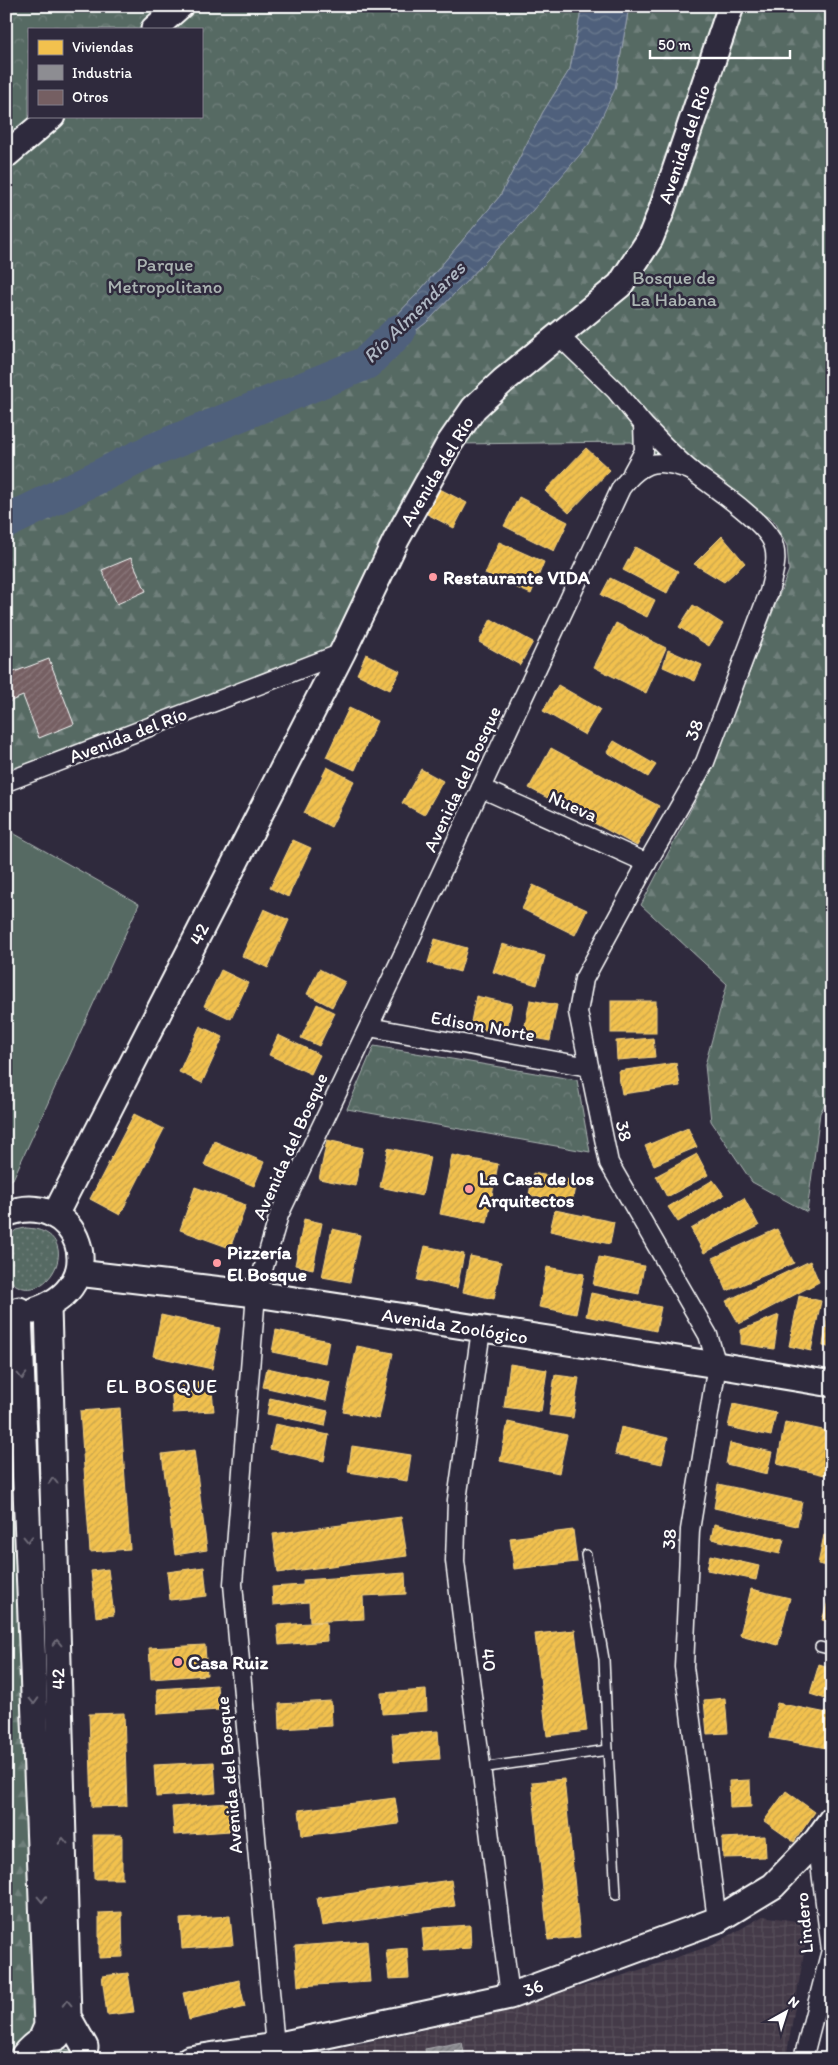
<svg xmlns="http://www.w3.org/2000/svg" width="838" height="2065" font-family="Itim,sans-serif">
<defs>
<pattern id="industrial-grid" width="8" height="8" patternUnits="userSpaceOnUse" patternTransform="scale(1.25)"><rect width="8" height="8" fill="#443a48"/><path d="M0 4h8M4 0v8" fill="none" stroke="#574e5a"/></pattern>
<pattern id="grass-dots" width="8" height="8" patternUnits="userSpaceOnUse" patternTransform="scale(1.25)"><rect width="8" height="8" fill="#576a64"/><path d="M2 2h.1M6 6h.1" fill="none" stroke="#70807b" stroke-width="1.8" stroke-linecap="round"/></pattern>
<pattern id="forest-firs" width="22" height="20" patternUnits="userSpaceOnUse" patternTransform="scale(1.25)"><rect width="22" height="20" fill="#576a64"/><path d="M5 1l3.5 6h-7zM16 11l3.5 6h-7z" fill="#70807b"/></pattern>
<pattern id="park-crowns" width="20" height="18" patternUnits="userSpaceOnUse" patternTransform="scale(1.25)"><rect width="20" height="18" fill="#576a64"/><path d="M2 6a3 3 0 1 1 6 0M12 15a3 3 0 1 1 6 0" fill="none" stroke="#70807b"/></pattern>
<pattern id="water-waves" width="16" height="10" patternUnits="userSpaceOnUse" patternTransform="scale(1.25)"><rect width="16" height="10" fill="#50617b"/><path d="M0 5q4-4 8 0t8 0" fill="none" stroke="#6a798f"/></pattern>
<pattern id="homes-hatch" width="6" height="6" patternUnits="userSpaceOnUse" patternTransform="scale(1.25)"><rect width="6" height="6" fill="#f2c14e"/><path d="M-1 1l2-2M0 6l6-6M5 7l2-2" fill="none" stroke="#c8a44e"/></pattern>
<pattern id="industry-hatch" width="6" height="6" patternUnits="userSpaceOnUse" patternTransform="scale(1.25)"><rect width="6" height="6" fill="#8d8d92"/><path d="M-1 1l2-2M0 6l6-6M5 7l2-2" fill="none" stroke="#76767a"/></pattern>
<pattern id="building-hatch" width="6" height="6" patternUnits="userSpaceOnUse" patternTransform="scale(1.25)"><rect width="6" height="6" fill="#755f62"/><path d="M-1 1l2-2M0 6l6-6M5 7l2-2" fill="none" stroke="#8a777a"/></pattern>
</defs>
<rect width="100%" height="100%" fill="#2f2a3d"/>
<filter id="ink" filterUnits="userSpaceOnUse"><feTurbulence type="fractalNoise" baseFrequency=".02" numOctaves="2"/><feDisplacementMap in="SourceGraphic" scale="10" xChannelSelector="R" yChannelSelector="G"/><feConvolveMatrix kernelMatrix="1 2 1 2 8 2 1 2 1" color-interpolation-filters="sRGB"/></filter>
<g filter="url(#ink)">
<path fill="url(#industrial-grid)" d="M763,1916L809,1923L786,2059H290L419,2031L621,1976L713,1945Z"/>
<g fill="url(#grass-dots)" stroke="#abb4b2">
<path d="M25,1228C93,1230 42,1321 6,1276V1238L16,1230Z"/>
<path d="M63,2048L72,2051L80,2059H34L44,2050Z"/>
</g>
<g fill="url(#forest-firs)" stroke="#abb4b2">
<path d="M629,6H832V1102L825,1104L820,1113L807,1212L752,1182L711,1121L705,1065L727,984L641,905L711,771L789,570L787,546L773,520L631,442L457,444L342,653L6,781V522L151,451L366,363L410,335L427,322L515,231L615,89Z"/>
<path d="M6,1336L15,1348L44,2029L18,2059H6Z"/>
</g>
<g fill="url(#park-crowns)" stroke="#abb4b2" fill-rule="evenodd">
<path d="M6,6H582L570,69L543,112L500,196L417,294L392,320L366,363L151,451L6,522ZM29,29H201V116H29Z"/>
<path d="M374,1046L577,1080L590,1152L347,1109Z"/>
</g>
<path fill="#576a64" stroke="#abb4b2" d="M6,829L139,904L13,1179L6,1183Z"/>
<path fill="url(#water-waves)" stroke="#96a0b0" d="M582,6H629L615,89L589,144L515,231L427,322L410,335L366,363L392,320L417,294L500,196L543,112L570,69Z"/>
<g fill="url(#homes-hatch)" stroke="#f6d483">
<path d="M586,448L610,470L569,513L545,491Z"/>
<path d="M436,487L467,503L454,528L423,512Z"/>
<path d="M519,497L568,522L554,551L504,526Z"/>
<path d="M722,536L745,563L724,582L694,564Z"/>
<path d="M499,542L544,562L531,594L485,574Z"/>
<path d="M635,547L678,571L667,593L623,570Z"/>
<path d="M610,578L655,600L647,617L601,595Z"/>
<path d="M693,605L723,624L709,646L679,627Z"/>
<path d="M491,619L533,642L520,665L479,642Z"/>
<path d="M616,623L666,648L646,693L594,667Z"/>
<path d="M668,650L702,665L695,681L663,667Z"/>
<path d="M366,654L400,671L390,690L357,674Z"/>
<path d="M558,685L600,709L585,735L543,711Z"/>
<path d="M349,708L377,721L355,770L326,757Z"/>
<path d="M614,741L656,765L648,777L607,752Z"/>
<path d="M551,748L659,806L637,846L529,788Z"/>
<path d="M327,767L354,781L331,827L304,813Z"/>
<path d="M421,769L443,781L424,815L402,803Z"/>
<path d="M293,840L311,848L288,897L270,888Z"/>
<path d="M533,885L587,910L575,935L522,909Z"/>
<path d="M264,909L289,920L268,968L242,956Z"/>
<path d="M435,939L467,948L460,972L428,963Z"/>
<path d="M502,944L545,956L537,985L493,972Z"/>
<path d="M319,969L345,982L332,1007L307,994Z"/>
<path d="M221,970L248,983L231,1019L204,1006Z"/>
<path d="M476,996L512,1004L506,1034L470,1027Z"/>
<path d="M530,1000L557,1005L550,1041L523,1036Z"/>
<rect x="611" y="1001" width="45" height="32"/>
<path d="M317,1004L335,1013L319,1046L301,1038Z"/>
<path d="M200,1026L223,1037L202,1083L179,1072Z"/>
<path d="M278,1035L320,1055L311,1074L269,1055Z"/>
<path d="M653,1038L655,1057L617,1060L616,1041Z"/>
<path d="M676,1063L680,1086L622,1094L618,1071Z"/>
<path d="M134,1114L164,1129L120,1215L90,1199Z"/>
<path d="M828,1123H832V1153H829Z"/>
<path d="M688,1128L697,1147L654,1165L645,1146Z"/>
<path d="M327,1140L363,1148L355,1186L319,1179Z"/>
<path d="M214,1141L264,1162L254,1186L204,1165Z"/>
<path d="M388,1148L430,1157L422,1196L380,1187Z"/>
<path d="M697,1154L708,1175L667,1197L656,1176Z"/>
<path d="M452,1155L498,1164L487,1223L440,1214Z"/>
<path d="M533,1173L576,1181L572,1203L529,1195Z"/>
<path d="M713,1180L724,1195L678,1222L668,1207Z"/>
<path d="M195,1187L246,1205L230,1248L180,1230Z"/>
<path d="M744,1198L759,1226L704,1253L691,1229Z"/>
<path d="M555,1210L614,1222L610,1244L550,1231Z"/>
<path d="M304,1219L322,1223L313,1269L295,1265Z"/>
<path d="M332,1229L360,1235L350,1282L322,1277Z"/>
<path d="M777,1229L794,1263L727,1291L713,1258Z"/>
<path d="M425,1246L464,1254L457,1288L417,1280Z"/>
<path d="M470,1256L501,1262L494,1299L463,1292Z"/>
<path d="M599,1257L644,1266L639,1294L593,1285Z"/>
<path d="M810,1261L819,1282L739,1324L726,1301Z"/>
<path d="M547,1267L584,1274L576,1314L539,1307Z"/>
<path d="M591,1293L661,1307L656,1331L586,1316Z"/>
<path d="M799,1296L821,1301L811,1351L789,1346Z"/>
<path d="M829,1306H832V1348L823,1346Z"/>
<path d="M161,1315L220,1328L212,1369L153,1356Z"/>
<path d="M779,1315L774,1349L741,1344V1330Z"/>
<path d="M276,1330L329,1341L325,1363L272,1352Z"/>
<path d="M357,1346L393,1353L379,1419L343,1412Z"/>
<path d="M510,1364L547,1370L541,1412L504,1407Z"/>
<path d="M267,1368L330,1382L326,1401L263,1387Z"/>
<path d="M555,1375L579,1378L573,1418L549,1415Z"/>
<path d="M211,1381L214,1411L173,1413L171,1383Z"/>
<path d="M270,1398L328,1411L325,1426L267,1414Z"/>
<path d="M733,1404L776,1413L771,1436L728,1427Z"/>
<path d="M120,1408L130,1549L90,1552L80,1411Z"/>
<path d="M508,1422L567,1435L559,1473L500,1461Z"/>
<path d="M785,1422L832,1432V1442L825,1475L777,1464Z"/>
<path d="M275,1424L329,1435L324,1461L270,1449Z"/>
<path d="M621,1427L668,1438L662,1464L615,1454Z"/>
<path d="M730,1443L772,1452L767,1474L726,1464Z"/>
<path d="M352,1446L411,1455L407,1481L348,1472Z"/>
<path d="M194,1450L207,1550L175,1555L162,1454Z"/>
<path d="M718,1484L802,1502L797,1526L714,1508Z"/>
<path d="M401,1517L407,1556L278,1573L273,1534Z"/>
<path d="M714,1524L784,1539L780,1554L711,1539Z"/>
<path d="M573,1530L577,1562L514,1569L510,1538Z"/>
<path d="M824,1535L832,1537V1567L818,1564Z"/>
<path d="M710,1555L759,1566L756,1580L707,1570Z"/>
<path d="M204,1567L207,1596L170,1600L167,1572Z"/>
<path d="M108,1569L114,1615L96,1617L91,1571Z"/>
<path d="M405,1573L406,1594L363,1596L364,1619L310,1622L309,1602L273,1605L272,1587L303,1585V1580Z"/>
<path d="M751,1589L790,1598L778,1645L740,1635Z"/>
<path d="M832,1589V1622L822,1620Z"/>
<path d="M326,1622L327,1641L279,1645L277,1625Z"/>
<path d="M575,1630L587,1731L547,1736L535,1634Z"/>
<path d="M205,1645L207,1675L151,1679L149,1648Z"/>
<path d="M819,1664L832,1668V1701L810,1694Z"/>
<path d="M217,1685L219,1710L158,1714L157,1689Z"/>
<path d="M426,1690L427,1711L382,1714L381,1693Z"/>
<path d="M725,1698L728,1733L707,1734L704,1700Z"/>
<path d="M331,1701L332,1726L280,1729L279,1704Z"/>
<path d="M777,1703L832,1714V1749L770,1738Z"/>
<path d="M124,1713L127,1806L92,1807L89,1714Z"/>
<path d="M438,1731L440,1759L394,1762L392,1734Z"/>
<path d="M214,1762L216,1793L156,1797L154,1765Z"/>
<path d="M564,1779L580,1937L548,1940L532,1782Z"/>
<path d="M750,1780L751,1807L730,1808L729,1781Z"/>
<path d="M786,1791L815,1812L794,1842L764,1821Z"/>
<path d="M395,1798L399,1824L302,1836L299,1810Z"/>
<path d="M228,1803L230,1831L174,1835L172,1807Z"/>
<path d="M93,1835H122V1879H94Z"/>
<path d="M765,1836L766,1857L723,1858L722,1838Z"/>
<path d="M451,1880L455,1906L322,1926L317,1898Z"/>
<path d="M122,1912L123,1957L99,1958V1913Z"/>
<path d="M230,1916L233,1945L182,1949L180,1919Z"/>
<path d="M470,1925L471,1948L424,1951L422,1928Z"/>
<path d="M367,1941L370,1982L298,1986L295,1946Z"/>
<path d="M407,1948L409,1978L389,1979L386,1950Z"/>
<path d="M128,1973L134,2012L107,2015L102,1976Z"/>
<path d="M239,1980L245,2007L189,2020L183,1993Z"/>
</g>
<path fill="url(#industry-hatch)" stroke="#afafb3" d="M462,2042L465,2059H427L425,2049Z"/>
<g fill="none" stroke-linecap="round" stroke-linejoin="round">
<path stroke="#50617b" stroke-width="34" d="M6,522L151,451L366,363L399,331"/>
</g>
<g fill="url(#building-hatch)" stroke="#fff">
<path d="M131,558L146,591L117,604L102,570Z"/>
<path d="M49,659L74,724L39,738L23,696L6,703V675Z"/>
</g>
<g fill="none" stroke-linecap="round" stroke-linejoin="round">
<g stroke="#fff" stroke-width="12">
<g id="lane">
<path d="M586,1555L604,1659L608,1750"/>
<path d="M820,1647L832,1650"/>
<path d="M481,1768L608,1750L616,1895"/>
</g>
</g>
<g stroke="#fff" stroke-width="21">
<g id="street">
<path d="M558,335L616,391L643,424L644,451L632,473"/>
<path d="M643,424C659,440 675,458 693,472C713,487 759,518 771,539C780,556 773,574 769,592L705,762L647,863L584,979L578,1012L609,1163L708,1335L717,1365L690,1530L684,1667L717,1920"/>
<path d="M6,782L342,653"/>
<path d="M481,788L647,863"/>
<path d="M369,1027L589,1067"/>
<path d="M481,1330L457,1500L455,1561L510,1996"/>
<path d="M275,2046L233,1584L256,1294L279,1215L409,942L621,488C643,459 659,458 692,471"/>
<path d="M803,2059L831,1950L817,1840"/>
</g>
</g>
<g stroke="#fff" stroke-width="29">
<g id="secondary">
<path d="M154,29L180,6"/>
<path d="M6,155L52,116"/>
<path d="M6,1214C76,1186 117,1286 33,1311"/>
<path d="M55,1215L342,653L396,540L449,444L474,408L503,381L620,285L650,239L661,212L731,6"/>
<path d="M78,1273L256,1294L717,1365L832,1384"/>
<path d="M48,1307L68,2017L85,2047"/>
<path d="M19,1310L47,2026L41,2040"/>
<path d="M21,2059C30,2046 41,2037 57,2037"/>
<path d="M189,2059L275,2046L510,1996L717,1920L773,1886L817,1840L832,1819"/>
</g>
</g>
<use href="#lane" stroke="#2f2a3d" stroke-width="9"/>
<use href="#street" stroke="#2f2a3d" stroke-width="18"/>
<use href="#secondary" stroke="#2f2a3d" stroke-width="25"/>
</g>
<defs><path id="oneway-chevron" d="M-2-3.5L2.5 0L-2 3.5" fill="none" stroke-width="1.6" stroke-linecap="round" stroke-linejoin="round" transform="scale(1.25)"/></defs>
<g stroke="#6d6a77">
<use href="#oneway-chevron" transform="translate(22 1376) rotate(88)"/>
<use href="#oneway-chevron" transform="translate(53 1481) rotate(-92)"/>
<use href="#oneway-chevron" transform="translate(28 1539) rotate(88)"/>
<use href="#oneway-chevron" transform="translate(57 1643) rotate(-92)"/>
<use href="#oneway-chevron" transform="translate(34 1701) rotate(88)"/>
<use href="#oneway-chevron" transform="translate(63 1841) rotate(-92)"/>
<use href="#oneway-chevron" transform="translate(42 1899) rotate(88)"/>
<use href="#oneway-chevron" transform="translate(67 2003) rotate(-92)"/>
</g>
</g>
<g fill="#ff9aa2" stroke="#2f2a3d" stroke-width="2">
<circle cx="433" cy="577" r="5"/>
<circle cx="469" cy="1189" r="5"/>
<circle cx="217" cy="1263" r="5"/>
<circle cx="178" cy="1662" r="5"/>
</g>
<g text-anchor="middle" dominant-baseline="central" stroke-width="5" stroke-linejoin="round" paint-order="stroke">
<g font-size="19" fill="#fff" stroke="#2f2a3d">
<text transform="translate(684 144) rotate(-71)">Avenida del Río</text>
<text transform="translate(437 471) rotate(-59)">Avenida del Río</text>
<text transform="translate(694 730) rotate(-69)">38</text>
<text transform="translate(128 735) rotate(-21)">Avenida del Río</text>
<text transform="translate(462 779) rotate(-65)">Avenida del Bosque</text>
<text transform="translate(573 806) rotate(24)">Nueva</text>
<text transform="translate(199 934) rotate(-63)">42</text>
<text transform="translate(483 1026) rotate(10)">Edison Norte</text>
<text transform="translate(624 1131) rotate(78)">38</text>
<text transform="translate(290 1146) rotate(-66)">Avenida del Bosque</text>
<text transform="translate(455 1326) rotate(9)">Avenida Zoológico</text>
<text transform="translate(669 1539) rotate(-86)">38</text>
<text transform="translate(489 1660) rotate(83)">40</text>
<text transform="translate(58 1679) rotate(-92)">42</text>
<text transform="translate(229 1775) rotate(-95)">Avenida del Bosque</text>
<text transform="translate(804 1923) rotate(-95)">Lindero</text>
<text transform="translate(533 1988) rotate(-20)">36</text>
</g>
<g font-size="19" fill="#abb4b2" stroke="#2f2a3d">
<text x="165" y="264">Parque<tspan x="165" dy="22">Metropolitano</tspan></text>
<text x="674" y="277">Bosque de<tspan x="674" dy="22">La Habana</tspan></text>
</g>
<g font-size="19" font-weight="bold" fill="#fff" stroke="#2f2a3d" text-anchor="start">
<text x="443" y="577">Restaurante VIDA</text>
<text x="479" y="1178">La Casa de los<tspan x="479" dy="22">Arquitectos</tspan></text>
<text x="227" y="1252">Pizzería<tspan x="227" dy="22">El Bosque</tspan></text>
<text x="188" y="1662">Casa Ruiz</text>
</g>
<g font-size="20" font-style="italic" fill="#b0b8c4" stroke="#2f2a3d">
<text transform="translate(414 312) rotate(-45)">Río Almendares</text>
</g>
<g font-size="20" letter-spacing="1" fill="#fff" stroke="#2f2a3d">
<text x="162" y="1386">EL BOSQUE</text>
</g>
</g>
<rect width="838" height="2065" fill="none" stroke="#2f2a3d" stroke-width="25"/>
<rect x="12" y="12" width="813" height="2040" fill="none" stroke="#fff" stroke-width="2" filter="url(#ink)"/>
<rect x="28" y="28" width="175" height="90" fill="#2f2a3d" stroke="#827f8b"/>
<rect x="38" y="40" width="25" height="15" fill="#f2c14e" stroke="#827f8b"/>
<text x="72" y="52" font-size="15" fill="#ffffff">Viviendas</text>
<rect x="38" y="65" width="25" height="15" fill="#8d8d92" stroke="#827f8b"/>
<text x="72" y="78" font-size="15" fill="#ffffff">Industria</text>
<rect x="38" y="90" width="25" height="15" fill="#755f62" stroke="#827f8b"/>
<text x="72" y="102" font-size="15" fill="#ffffff">Otros</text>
<g transform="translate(786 2012) rotate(39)" stroke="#2f2a3d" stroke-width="4" paint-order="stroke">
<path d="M0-4L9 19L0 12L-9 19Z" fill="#ffffff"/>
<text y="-8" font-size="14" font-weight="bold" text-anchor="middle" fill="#ffffff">N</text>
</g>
<path d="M650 50v8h140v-8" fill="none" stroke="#ffffff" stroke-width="2.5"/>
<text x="658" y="50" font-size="15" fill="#ffffff" stroke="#2f2a3d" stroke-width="4" paint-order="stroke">50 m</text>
</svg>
